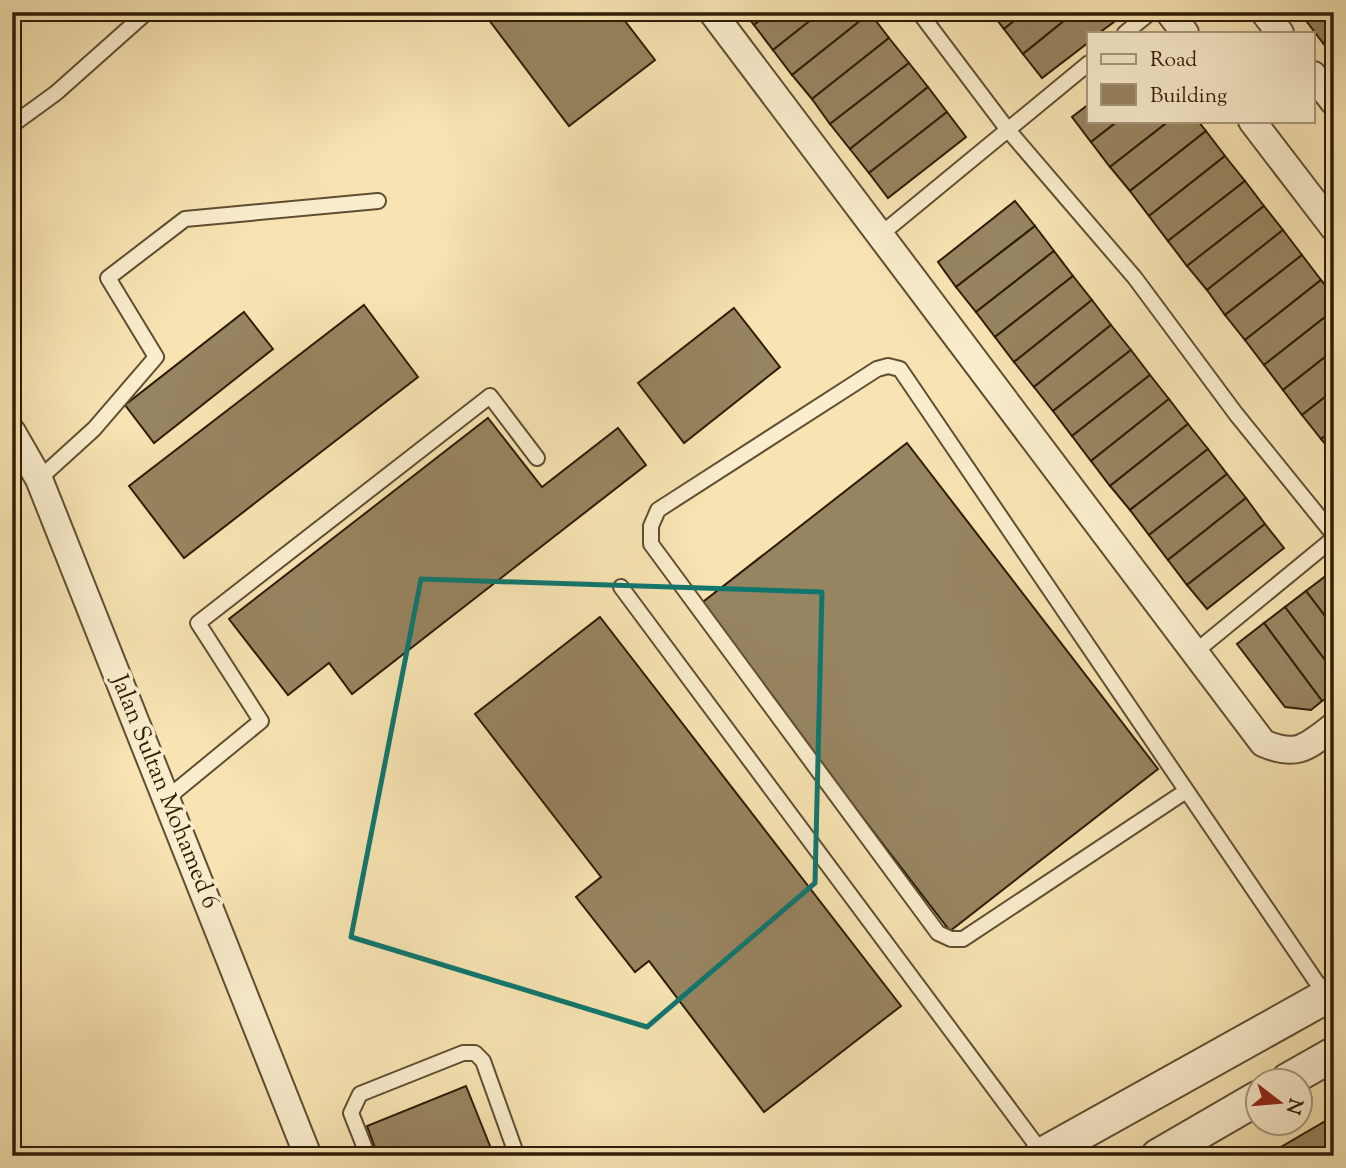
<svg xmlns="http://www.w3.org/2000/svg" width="1346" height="1168" font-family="'Sorts Mill Goudy',serif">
<rect width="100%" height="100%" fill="#f7e4b2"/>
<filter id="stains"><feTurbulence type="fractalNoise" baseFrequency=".00286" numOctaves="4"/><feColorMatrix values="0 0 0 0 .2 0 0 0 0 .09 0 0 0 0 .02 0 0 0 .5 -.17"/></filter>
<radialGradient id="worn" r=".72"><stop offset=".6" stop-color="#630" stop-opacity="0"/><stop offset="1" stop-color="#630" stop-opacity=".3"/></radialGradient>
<g fill="#978460" stroke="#2e1c07" stroke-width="2">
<path d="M483,12H618L655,60L569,126Z"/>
<path d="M744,12H770L754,25Z"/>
<path d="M770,12H821L773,50L754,25Z"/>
<path d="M821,12L870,13L792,75L773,50Z"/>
<path d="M991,12H1025L1004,29Z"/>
<path d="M1025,12H1075L1023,54L1004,29Z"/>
<path d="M1075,12H1113L1118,19L1099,33H1089V42L1042,78L1023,54Z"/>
<path d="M1311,12H1334V35L1323,43L1304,18Z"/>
<path d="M870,13L889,38L812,99L792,75Z"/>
<path d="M1334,35V57L1323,43Z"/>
<path d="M889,38L909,63L830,124L812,99Z"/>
<path d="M909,63L928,87L850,149L830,124Z"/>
<path d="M928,87L947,112L869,173L850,149Z"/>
<path d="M1089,104V121H1118L1091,142L1072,117Z"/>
<path d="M947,112L966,137L888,198L869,173Z"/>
<path d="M1118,121H1169L1110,167L1091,142Z"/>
<path d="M1169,121H1198L1206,131L1130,191L1110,167Z"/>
<path d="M1206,131L1225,156L1149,216L1130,191Z"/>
<path d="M1225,156L1245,181L1168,241L1149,216Z"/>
<path d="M1245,181L1264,206L1187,266L1168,241Z"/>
<path d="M1015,201L1035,226L956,287L938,262Z"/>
<path d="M1264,206L1283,230L1207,290L1187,266Z"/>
<path d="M1035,226L1054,251L976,312L956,287Z"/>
<path d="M1283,230L1302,255L1225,315L1207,290Z"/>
<path d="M1054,251L1073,276L995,337L976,312Z"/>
<path d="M1302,255L1321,280L1245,340L1225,315Z"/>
<path d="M1073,276L1092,300L1014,362L995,337Z"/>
<path d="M1321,280L1334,296V310L1264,365L1245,340Z"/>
<path d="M1092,300L1111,325L1034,387L1014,362Z"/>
<path d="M364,305L418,377L184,558L129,486Z"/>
<path d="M734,308L780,367L684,443L638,383Z"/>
<path d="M1334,310V350L1283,390L1264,365Z"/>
<path d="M244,312L273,349L154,443L125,405Z"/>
<path d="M1111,325L1131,350L1053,411L1034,387Z"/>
<path d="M1131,350L1150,375L1072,436L1053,411Z"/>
<path d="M1334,350V390L1302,415L1283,390Z"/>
<path d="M1150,375L1169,399L1091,461L1072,436Z"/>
<path d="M1334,390V430L1321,439L1302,415Z"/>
<path d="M1169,399L1188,424L1110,486L1091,461Z"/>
<path d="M488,418L542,487L618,428L646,465L352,694L329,663L288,695L229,619Z"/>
<path d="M1188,424L1208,449L1130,510L1110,486Z"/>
<path d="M1334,430V455L1321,439Z"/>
<path d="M907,443L1158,769L950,931L699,605Z"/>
<path d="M1208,449L1227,474L1149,535L1130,510Z"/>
<path d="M1227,474L1246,498L1168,560L1149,535Z"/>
<path d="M1246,498L1265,524L1187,585L1168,560Z"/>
<path d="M1265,524L1284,548L1207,609L1187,585Z"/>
<path d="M1327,575L1334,584V628L1306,591Z"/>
<path d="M1306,591L1334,628V672L1285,607Z"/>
<path d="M1285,607L1334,672V693L1322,701L1264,623Z"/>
<path d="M600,617L901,1006L764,1112L649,961L635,972L576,897L601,877L475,714Z"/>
<path d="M1264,623L1322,701L1311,710L1285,707L1237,644Z"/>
<path d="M466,1086L494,1156H378L367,1126Z"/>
<path d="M1334,1116V1156H1270L1269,1154Z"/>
</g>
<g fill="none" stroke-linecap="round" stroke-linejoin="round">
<g stroke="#604e32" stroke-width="18">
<g id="service">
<path d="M919,12L1008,130L1135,278L1236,414L1334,535"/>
<path d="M1125,33L1151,12"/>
<path d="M12,125L56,93L147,12"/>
<path d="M880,235L1089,63"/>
<path d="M39,479L94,429L156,357L108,278L185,219L378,201"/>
<path d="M621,587L1043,1154"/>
<path d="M1195,652L1334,538"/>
<path d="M1186,791L963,939H951L938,933L651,544V526L658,510L877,369L888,366L900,369L1326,996"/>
<path d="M166,799L261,721L198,623L490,396L537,458"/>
<path d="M368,1156L351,1113L360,1094L463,1053H475L483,1061L517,1156"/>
</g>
</g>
<g stroke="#604e32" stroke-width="30">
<g id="minor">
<path d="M712,12L1263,743C1297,758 1307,747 1334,726"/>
<path d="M1169,12L1185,33"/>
<path d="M1264,12L1280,33"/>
<path d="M1313,75L1334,102"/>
<path d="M1252,121L1334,228"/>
<path d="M12,432L39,479L308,1156"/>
</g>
</g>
<g stroke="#604e32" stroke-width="37">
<g id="tertiary">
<path d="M1288,1080L1334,1054"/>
<path d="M1040,1156L1334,992"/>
<path d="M1158,1156L1258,1098"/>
</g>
</g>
<use href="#service" stroke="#faedcd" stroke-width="14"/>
<use href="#minor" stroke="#faedcd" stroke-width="26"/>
<use href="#tertiary" stroke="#faedcd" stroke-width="33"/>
</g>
<path fill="none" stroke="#0f766e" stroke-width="5" stroke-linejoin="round" d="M421,579L822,592L815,883L647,1027L351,937Z"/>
<g text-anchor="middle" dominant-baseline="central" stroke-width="7" stroke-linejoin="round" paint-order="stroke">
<g font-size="24" fill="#2e1c07" stroke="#faedcd">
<text transform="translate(164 792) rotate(68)">Jalan Sultan Mohamed 6</text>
</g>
</g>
<rect width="1346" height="1168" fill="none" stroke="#f7e4b2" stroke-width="42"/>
<rect x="14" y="14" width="1318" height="1140" fill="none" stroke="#2e1c07" stroke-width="3.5"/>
<rect x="21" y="21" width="1304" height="1126" fill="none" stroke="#2e1c07" stroke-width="2"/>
<rect x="1087" y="32" width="228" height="91" fill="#faedcd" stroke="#a8997e" stroke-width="2"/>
<rect x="1101" y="54" width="35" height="10" fill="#faedcd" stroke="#a8997e" stroke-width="2"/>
<text x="1150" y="66" font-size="21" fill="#2e1c07">Road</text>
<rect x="1101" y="84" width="35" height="21" fill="#978460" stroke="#a8997e" stroke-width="2"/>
<text x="1150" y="102" font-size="21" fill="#2e1c07">Building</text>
<g transform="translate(1279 1102) rotate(106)"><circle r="33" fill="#faedcd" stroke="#a8997e" stroke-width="2"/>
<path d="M0-5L12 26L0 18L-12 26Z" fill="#8f2418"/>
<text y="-10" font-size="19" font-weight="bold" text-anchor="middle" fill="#2e1c07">N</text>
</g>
<rect width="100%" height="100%" filter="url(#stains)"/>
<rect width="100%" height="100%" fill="url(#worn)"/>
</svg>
